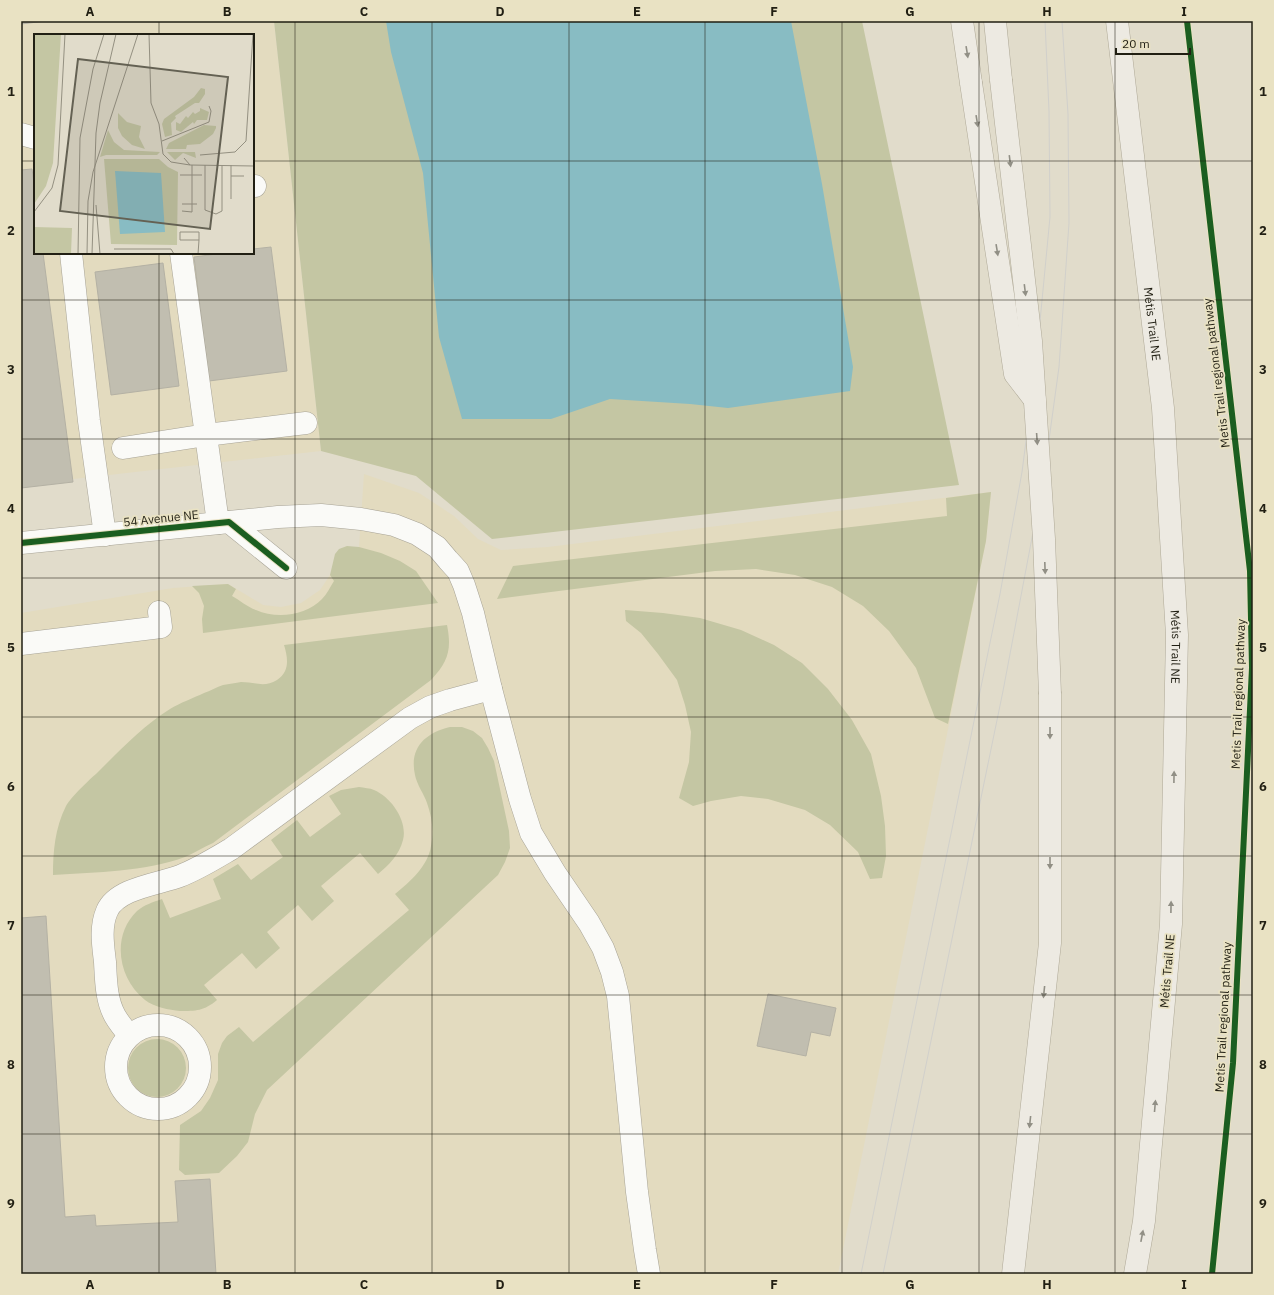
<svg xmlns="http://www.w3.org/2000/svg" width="1274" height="1295" font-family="'IBM Plex Sans',sans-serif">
<rect width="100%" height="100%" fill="#e1dccb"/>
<g fill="#e3dbbf" fill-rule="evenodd">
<path d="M21,21H274L321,451L21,485ZM35,35H253V253H35Z"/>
<path d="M364,474L419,493L454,516L478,539L501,550L548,547L991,492L986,541L838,1274H21V613L173,588L228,584L263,605L281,607L301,603L320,590L330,575L359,547Z"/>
</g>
<g fill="#c4c6a3">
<path d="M274,21H862L959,485L492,539L416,476L321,451Z"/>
<path d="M991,492L986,541L948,724L935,718L916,668L889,631L863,606L832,587L795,575L756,569L715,571L497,599L513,566L947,516L946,498Z"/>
<path d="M347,546L359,547L381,553L400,561L416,571L438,603L203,633L202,619L204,606L199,593L192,586L228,584L236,589L232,596C240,600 247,607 256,610C276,619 306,616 322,599C327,594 330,587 334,581L330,575L335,554L339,549Z"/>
<path d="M625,610L663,613L700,618L741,630L774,645L802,663L828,689L852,720L871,754L881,796L885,826L886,856L882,878L870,879L858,852L830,825L805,810L768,799L741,796L711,801L693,806L679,798L689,762L691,732L685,705L677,680L658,654L641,633L626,621Z"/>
<path d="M447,625C452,650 448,662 431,680L213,843C204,847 194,853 185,857C143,872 98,872 53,875C53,851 55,828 66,806C71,797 89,780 97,773C120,750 143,726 170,709C180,703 193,698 204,693C210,691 217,687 223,685C229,684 236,683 241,682C255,682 264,688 277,680C290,671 288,658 284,645Z"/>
<path d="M450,727H462L473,731L482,738L488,748L494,761L509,831L510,848L505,862L498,875L267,1090L255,1114L248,1142L237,1156L219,1173L185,1175L179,1170L180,1125L201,1111L210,1098L218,1080V1054L222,1043L227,1036L239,1027L253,1042L409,910L395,894C410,882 428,866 431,846C434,831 432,817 427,803C424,794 417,785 415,775C409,748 425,733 450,727Z"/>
<path d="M359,787C364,788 370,788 374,790C391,797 408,821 403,840C399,855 389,865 378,874L360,853L321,886L334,901L312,921L298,905L267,932L280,948L256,969L242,953L204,985L217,1000C204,1011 196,1011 180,1011C169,1010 154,1007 145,1000C118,979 111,936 137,911C144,905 153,902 162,899L170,918L221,899L213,879L238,864L251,880L283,857L271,840L297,820L310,837L341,814L329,796L341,790Z"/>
<circle cx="157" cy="1068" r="29"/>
</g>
<path fill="#88bcc3" d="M386,21H791L822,184L853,367L850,391L728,408L690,404L610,399L551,419H462L439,337L423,173L391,52Z"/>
<g fill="#c1beb0" stroke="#b4b1a4">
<path d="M21,21H46L21,24Z"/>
<path d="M32,169L35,190V253H43L73,482L21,488V170Z"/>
<path d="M271,247L287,371L209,381L194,257L224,253H253V249Z"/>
<path d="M163,263L179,386L111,395L95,272Z"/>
<path d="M46,916L65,1217L95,1215L96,1226L178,1222L175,1181L210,1179L216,1274H21V918Z"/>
<path d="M768,994L836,1008L830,1036L811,1032L806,1056L757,1046Z"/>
</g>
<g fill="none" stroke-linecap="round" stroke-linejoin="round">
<g stroke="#a7a396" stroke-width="23">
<g id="minor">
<path d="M21,134L35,138"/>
<path d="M253,186H255"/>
<path d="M71,253L89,421L105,535"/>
<path d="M181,253L218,523"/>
<path d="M123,448L206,435L306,423"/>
<path d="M229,522L278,517L321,515L361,519L394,525L417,534L437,547L448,560L458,571L464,585L473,613L491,689L520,799L531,833L555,873L589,923L603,948L612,972L618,996L637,1192L645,1250L649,1274"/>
<path d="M21,543L229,522L286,568"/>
<path d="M21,644L161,627L159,612"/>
<circle cx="158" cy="1067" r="42"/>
<path d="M129,1035C124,1029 119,1023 115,1016C106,1000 106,980 105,962C103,945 100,927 107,911C117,888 159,884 180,876C198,869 214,859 231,849L410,718L430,707L450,700L491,689"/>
</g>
</g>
<g stroke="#aea896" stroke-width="23">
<g id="major">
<path d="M962,21L971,83"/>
<path d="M995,21L1001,80"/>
<path id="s1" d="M1117,21L1163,408L1177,635L1171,924L1144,1221L1135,1274"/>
<path d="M1013,1274L1050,943V694"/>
</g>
</g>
<use href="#minor" stroke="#fafaf7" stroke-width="22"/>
<use href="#major" stroke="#edeae2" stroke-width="22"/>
<g stroke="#d1d0cb" stroke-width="1">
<path d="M861,1274L1000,594L1022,472L1036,363L1050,217L1049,111L1045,21"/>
<path d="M883,1274L1003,691L1045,469L1059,367L1069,223L1068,114L1062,21"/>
</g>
<g stroke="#aea896" stroke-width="23" stroke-linecap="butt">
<g id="major-bridge">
<path d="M1001,80L1031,341L1044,539L1050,694"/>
<path d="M971,83L1015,374L1035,400"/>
</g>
</g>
<use href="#major-bridge" stroke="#edeae2" stroke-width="22"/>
<g stroke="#e9e2c3" stroke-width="8">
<g id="cycleway">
<path d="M1187,21L1250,571L1252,668L1233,1063L1212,1274"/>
<path d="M21,543L229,522L286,568"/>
</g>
</g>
<use href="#cycleway" stroke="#1b5e20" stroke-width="6"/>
</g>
<defs><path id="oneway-solid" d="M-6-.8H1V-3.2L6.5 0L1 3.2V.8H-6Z"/></defs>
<g fill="#918f85">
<use href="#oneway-solid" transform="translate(967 52) rotate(81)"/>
<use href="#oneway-solid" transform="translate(977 121) rotate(81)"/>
<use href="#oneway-solid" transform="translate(1010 161) rotate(83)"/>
<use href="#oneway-solid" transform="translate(997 250) rotate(81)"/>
<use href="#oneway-solid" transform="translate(1025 290) rotate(83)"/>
<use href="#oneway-solid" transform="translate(1037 439) rotate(86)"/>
<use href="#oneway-solid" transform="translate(1045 568) rotate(88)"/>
<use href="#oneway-solid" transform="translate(1050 733) rotate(90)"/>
<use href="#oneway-solid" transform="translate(1174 777) rotate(-89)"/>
<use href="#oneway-solid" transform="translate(1050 863) rotate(90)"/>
<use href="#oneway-solid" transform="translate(1171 907) rotate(-89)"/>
<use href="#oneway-solid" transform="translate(1044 992) rotate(96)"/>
<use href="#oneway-solid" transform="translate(1155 1106) rotate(-85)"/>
<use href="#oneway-solid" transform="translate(1030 1122) rotate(96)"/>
<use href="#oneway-solid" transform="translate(1142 1236) rotate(-79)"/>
</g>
<path fill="none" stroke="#211f13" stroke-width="1" stroke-opacity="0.55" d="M159,21V35M295,21V1274M432,21V1274M569,21V1274M705,21V1274M842,21V1274M979,21V1274M1115,21V1274M21,161H35M253,161H1253M159,253V1274M21,300H1253M21,439H1253M21,578H1253M21,717H1253M21,856H1253M21,995H1253M21,1134H1253"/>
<g text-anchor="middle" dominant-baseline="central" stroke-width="3.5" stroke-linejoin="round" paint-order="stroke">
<g font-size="12" fill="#211f13" stroke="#e9e2c3">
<text stroke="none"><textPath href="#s1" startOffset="305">Métis Trail NE</textPath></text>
<text transform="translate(1216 373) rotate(-97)">Metis Trail regional pathway</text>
<text transform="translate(161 518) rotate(-6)">54 Avenue NE</text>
<text stroke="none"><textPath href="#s1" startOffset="629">Métis Trail NE</textPath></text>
<text transform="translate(1238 694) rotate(-88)">Metis Trail regional pathway</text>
<text transform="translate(1167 971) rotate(-85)">Métis Trail NE</text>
<text transform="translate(1223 1017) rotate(-87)">Metis Trail regional pathway</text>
</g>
</g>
<g transform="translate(34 34)">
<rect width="220" height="220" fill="#e1dccb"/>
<path d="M0,0H27L19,129L12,152L0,170ZM167,54L171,55V60L165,69H161L141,82L142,84L137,89L138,101L131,103L128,90L130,85L160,63ZM166,74L175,78L173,86H163L160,90L159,88L147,98L142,96V88L146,90L152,82L154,84L159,78L161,80L166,77ZM84,79L93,88L107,92L105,103L111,115L98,111L88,102L84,94ZM170,91L182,92V94L179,100L166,110L153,111L152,115H132L135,109ZM74,96L80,108L90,116L126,118L123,121H72L66,123ZM133,118H161L162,124L149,119L141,126ZM70,125H125L134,133L144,138L143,211L77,210ZM0,193L38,194L37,220H0Z" fill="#c4c6a3"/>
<path d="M81,137L127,139L131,198L86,200Z" fill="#88bcc3"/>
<path fill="none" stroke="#949081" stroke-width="1" d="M115,0L117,69L125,90L129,120L137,128L156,131M128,107L175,88L177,77L175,72M166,121L201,118L212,107L219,0M150,124L156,131L220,132M171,131V176L182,180L188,177V131M146,141H168M197,142H210M197,165V131M148,170H163M62,171L66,220M148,177L158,178V131M0,178L18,154L24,131L31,0M80,215H137L140,220M44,220L46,104L59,35L70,0M53,220L54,167L59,138L104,0M58,220L62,99L66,69L82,0M164,220L165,206V198H146V206H165"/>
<path fill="#646153" fill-opacity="0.15" stroke="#646153" stroke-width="2" d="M44,25L194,43L176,195L26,177Z"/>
<rect width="220" height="220" fill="none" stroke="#211f13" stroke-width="2"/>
</g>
<rect width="1274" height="1295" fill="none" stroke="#e9e2c3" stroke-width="44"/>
<path d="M1116 48v6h74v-6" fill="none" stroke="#211f13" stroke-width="2"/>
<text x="1122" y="48" font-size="12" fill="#211f13" stroke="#e9e2c3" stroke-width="3" paint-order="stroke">20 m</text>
<rect x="22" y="22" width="1230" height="1251" fill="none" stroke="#211f13" stroke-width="1.5"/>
<g font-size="13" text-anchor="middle" font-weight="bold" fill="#211f13">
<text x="90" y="16">A</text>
<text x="227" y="16">B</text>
<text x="364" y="16">C</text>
<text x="500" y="16">D</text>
<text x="637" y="16">E</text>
<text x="774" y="16">F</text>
<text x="910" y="16">G</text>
<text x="1047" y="16">H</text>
<text x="1184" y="16">I</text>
<text x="11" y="96">1</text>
<text x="1263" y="96">1</text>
<text x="11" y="235">2</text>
<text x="1263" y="235">2</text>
<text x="11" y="374">3</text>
<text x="1263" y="374">3</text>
<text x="11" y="513">4</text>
<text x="1263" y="513">4</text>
<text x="11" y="652">5</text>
<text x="1263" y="652">5</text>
<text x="11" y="791">6</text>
<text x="1263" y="791">6</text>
<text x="11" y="930">7</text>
<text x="1263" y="930">7</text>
<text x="11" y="1069">8</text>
<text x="1263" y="1069">8</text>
<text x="11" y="1208">9</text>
<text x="1263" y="1208">9</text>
<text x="90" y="1289">A</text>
<text x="227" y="1289">B</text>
<text x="364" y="1289">C</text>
<text x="500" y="1289">D</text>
<text x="637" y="1289">E</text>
<text x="774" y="1289">F</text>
<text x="910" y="1289">G</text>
<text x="1047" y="1289">H</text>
<text x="1184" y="1289">I</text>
</g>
</svg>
